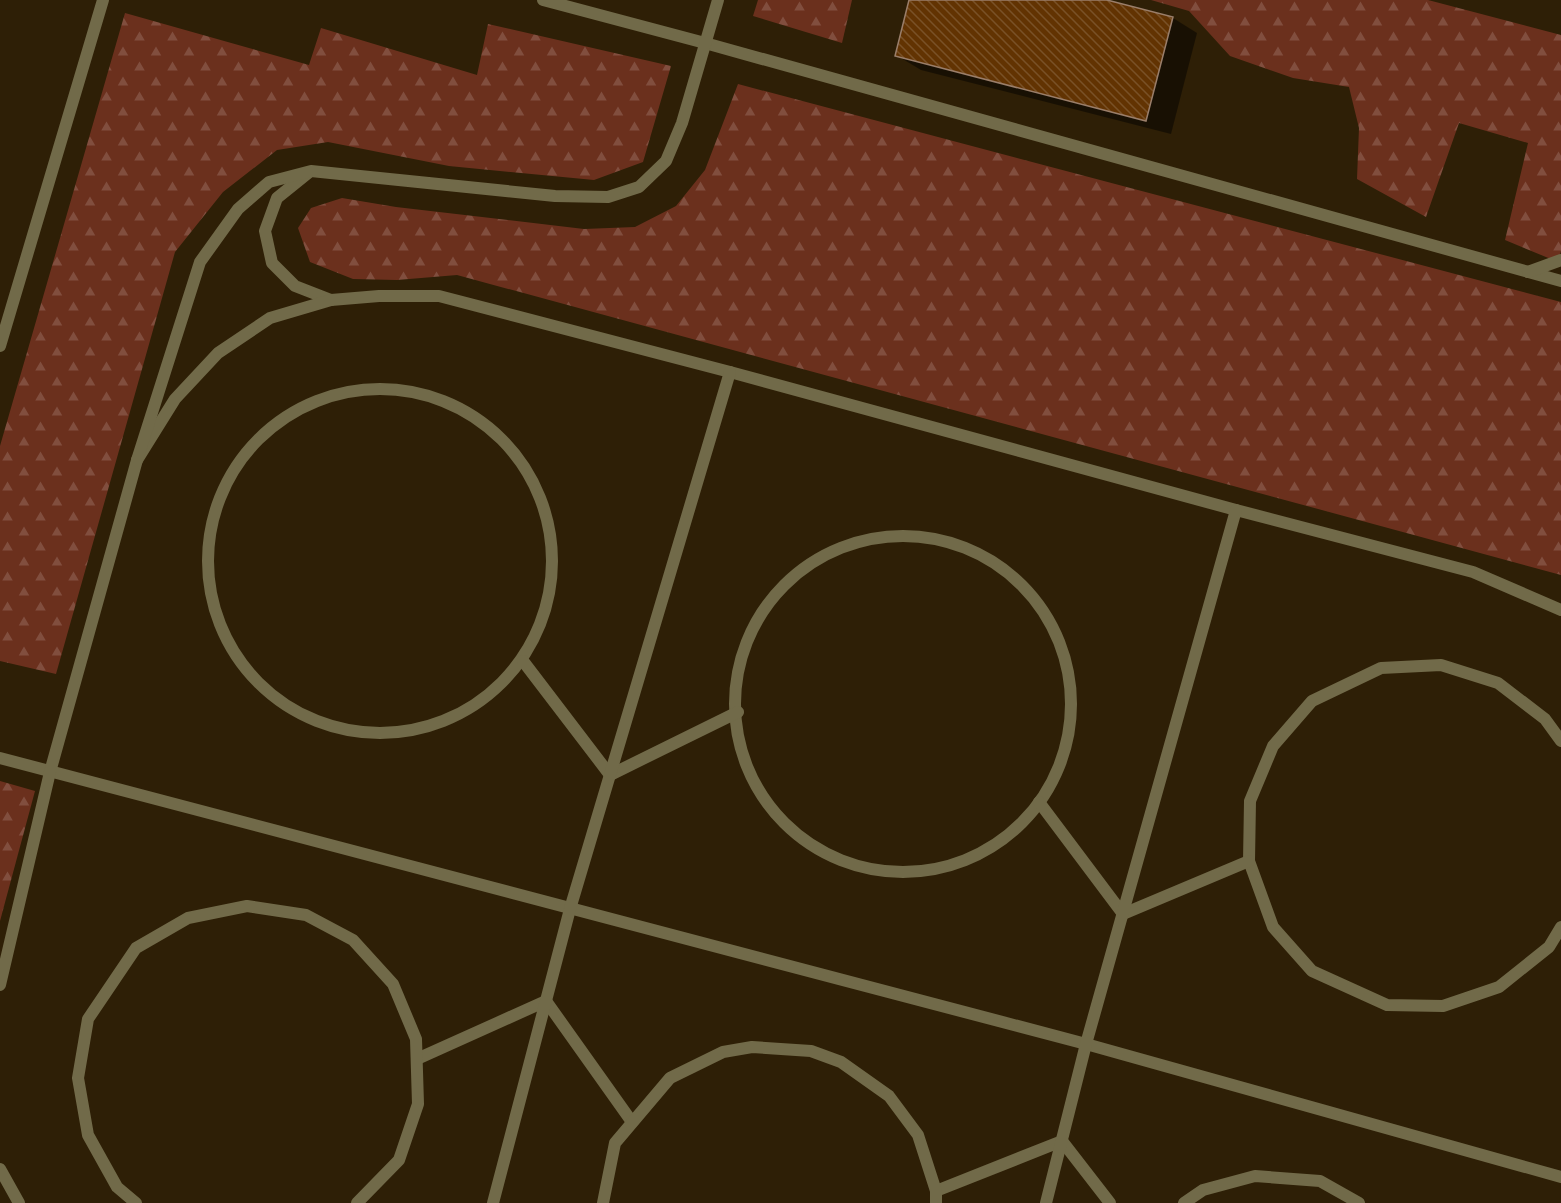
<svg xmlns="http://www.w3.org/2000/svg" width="1561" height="1203" font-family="'Crimson Pro',serif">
<defs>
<pattern id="forest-firs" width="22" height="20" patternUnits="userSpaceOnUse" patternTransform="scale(1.5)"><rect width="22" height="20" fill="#6b301d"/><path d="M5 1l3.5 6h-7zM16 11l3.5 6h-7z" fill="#814e3e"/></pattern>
<pattern id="building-back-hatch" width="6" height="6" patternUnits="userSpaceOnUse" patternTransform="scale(1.5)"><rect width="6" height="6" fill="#623302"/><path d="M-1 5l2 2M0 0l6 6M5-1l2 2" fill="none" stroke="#795127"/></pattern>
</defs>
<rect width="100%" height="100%" fill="#2e1f06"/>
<g fill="url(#forest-firs)">
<path d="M758,0H852L842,43L753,16Z"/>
<path d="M1151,0H1428L1561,35V251L1558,262L1505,240L1528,143L1459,123L1426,217L1357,179L1359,128L1349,87L1293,78L1230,56L1189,11Z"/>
<path d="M125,13L309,65L321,28L477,75L488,24L671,66L643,162L594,180L449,166L328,142L277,150L223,192L175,252L56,674L0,661V446Z"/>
<path d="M738,84L1561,302V575L457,275L397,280L353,279L310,262L298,228L311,208L342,198L396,207L584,229L635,227L676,206L705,170Z"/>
<path d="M0,781L35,791L0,921Z"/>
</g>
<path fill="#0007" d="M911,0H1101L1173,18L1197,33L1171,134L921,70L896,55Z"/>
<path fill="url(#building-back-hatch)" stroke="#9a7e6a" stroke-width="1.5" d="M909,0H1107L1173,17L1146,121L895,56Z"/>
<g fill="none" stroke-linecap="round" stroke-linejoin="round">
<g stroke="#716a49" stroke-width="12">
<path d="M543,0L705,43L1561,281"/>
<path d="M308,173L277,198L265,231L272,263L295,286L331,300"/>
<path d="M1528,272L1561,260"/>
<path d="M0,346L103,0"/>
<circle cx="380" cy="561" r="172"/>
<path d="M137,460L175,399L218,353L270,318L331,300L379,296H439L730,372L1236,510L1473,572L1561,610"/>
<circle cx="903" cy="704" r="168"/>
<path d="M523,661L610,775L738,712"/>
<path d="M1561,741L1545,719L1498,683L1441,665L1381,668L1312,701L1273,746L1250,801L1249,861L1273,927L1312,971L1387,1005L1443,1006L1499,987L1549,947L1561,927"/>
<path d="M0,758L1086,1044L1561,1177"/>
<path d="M1039,802L1123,914L1249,861"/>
<path d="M0,985L50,772L137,460L200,262L238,209L269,182L311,171L555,196L608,197L639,187L666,161L682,123L718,0"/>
<path d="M417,1059L546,1001L632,1122"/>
<path d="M0,1169L19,1203"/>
<path d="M936,1191L1062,1141L1110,1203"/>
<path d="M136,1203L117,1187L88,1135L78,1078L88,1019L136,948L188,918L247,906L306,915L353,940L393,984L416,1039L418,1104L399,1160L357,1203"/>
<path d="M493,1203L570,909L730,372"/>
<path d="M603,1203L615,1143L670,1078L723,1052L752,1047L811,1051L841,1062L889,1096L918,1135L936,1191V1203"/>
<path d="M1046,1203L1086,1044L1236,510"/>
<path d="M1184,1203L1203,1190L1255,1176L1320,1181L1359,1203"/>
</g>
</g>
</svg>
